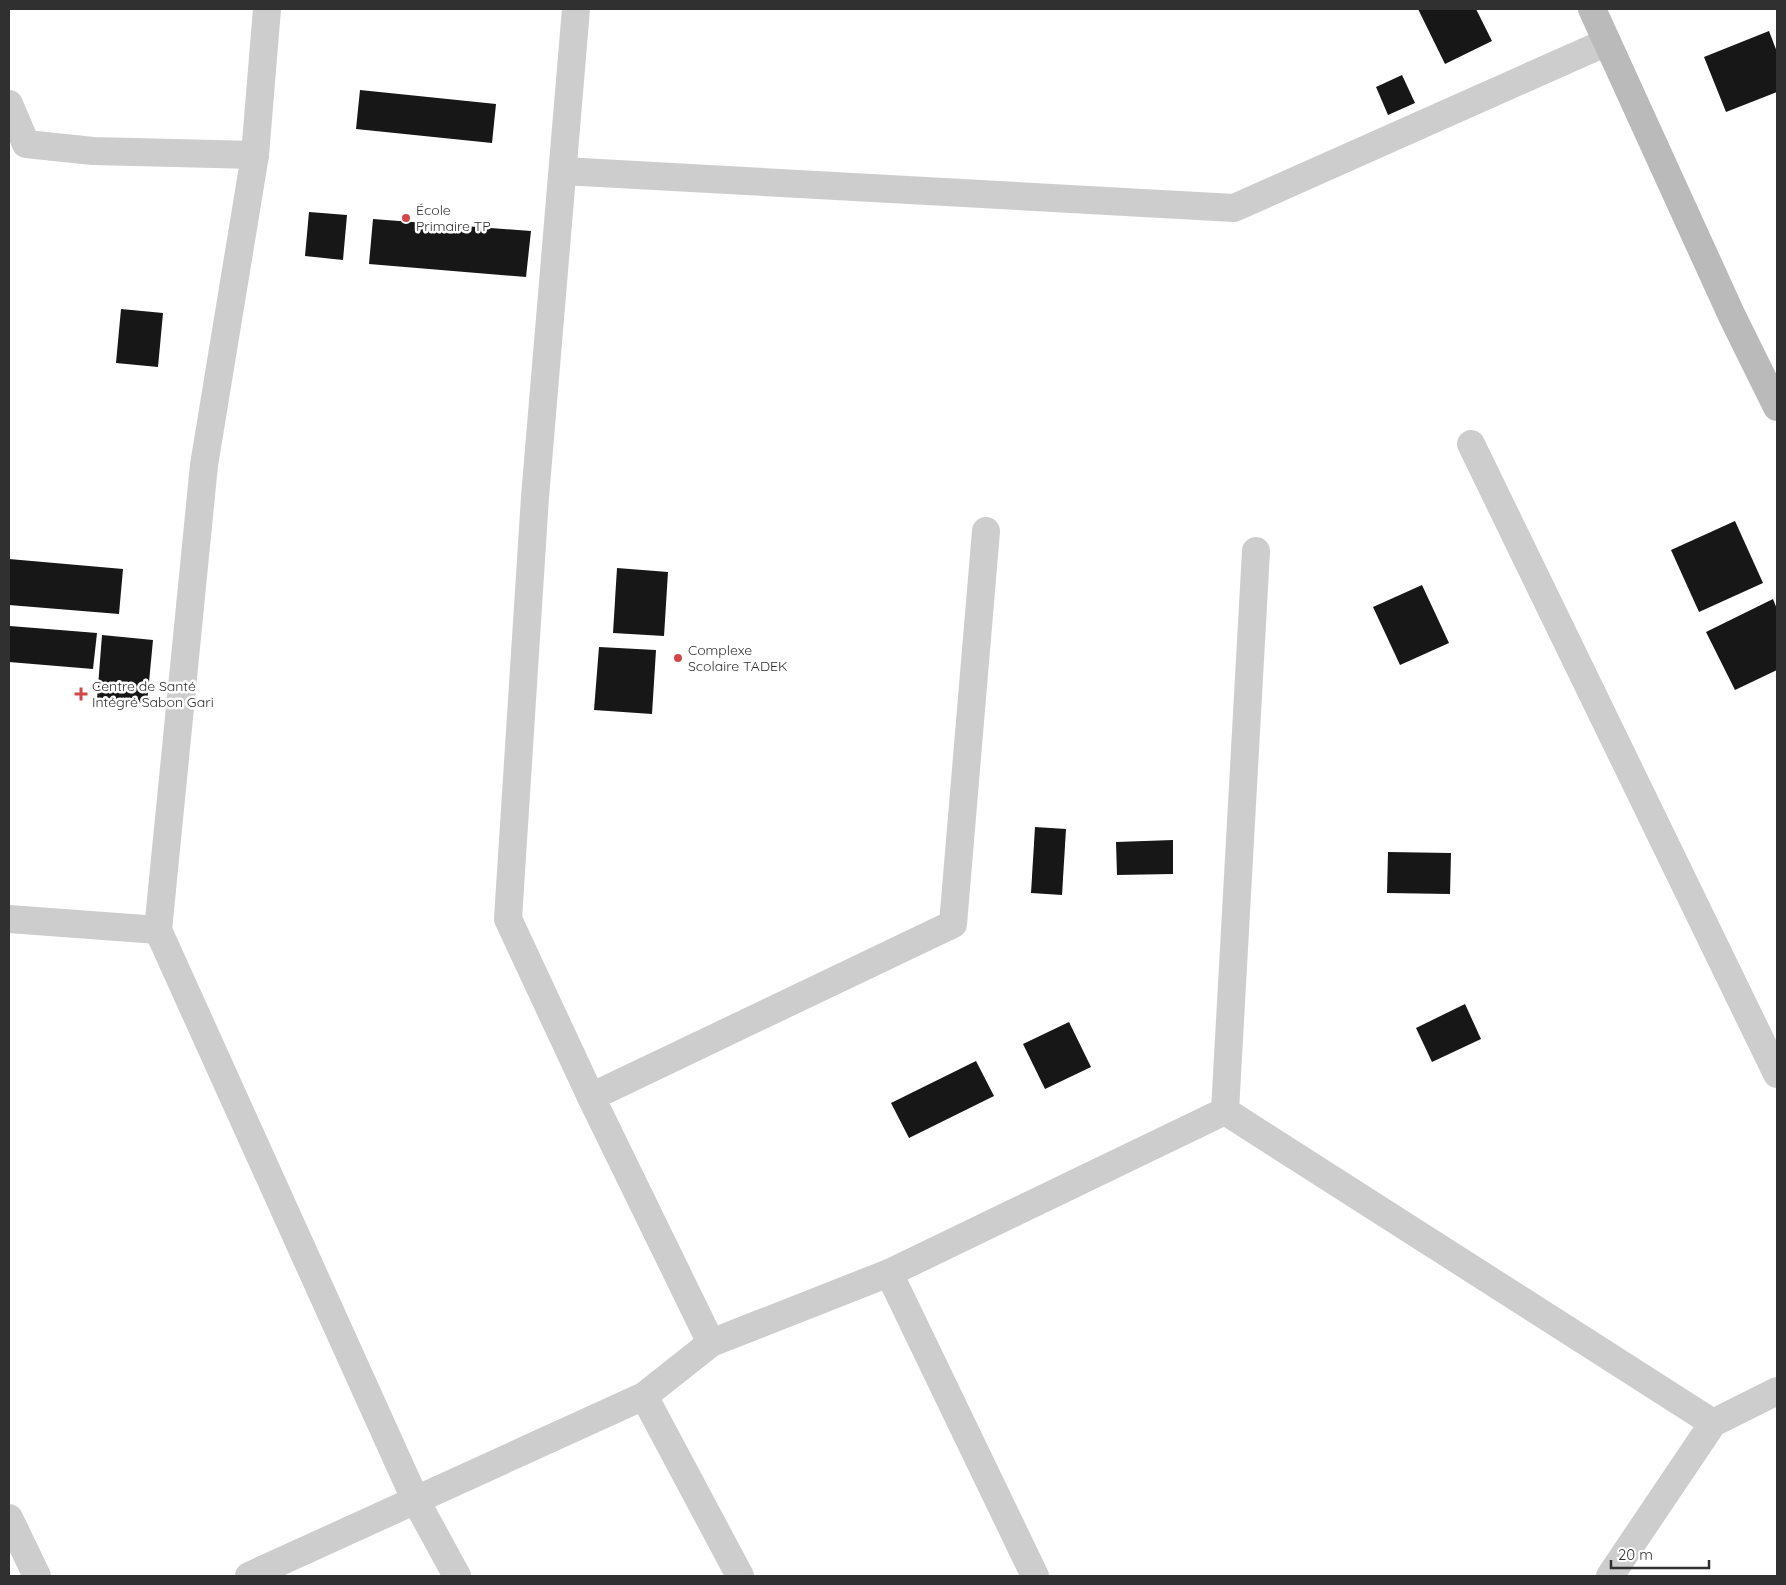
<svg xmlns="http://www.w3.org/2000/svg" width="1786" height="1585" font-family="Quicksand,sans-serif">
<rect width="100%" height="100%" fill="#fff"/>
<g fill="#171717">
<path d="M1418,9H1476L1492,41L1445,64Z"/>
<path d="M1769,31L1777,52V92L1726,112L1704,57Z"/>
<path d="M1402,75L1415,103L1388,115L1376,87Z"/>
<path d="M360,90L496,104L492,143L356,129Z"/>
<path d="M309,212L347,215L343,260L305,256Z"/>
<path d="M373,219L531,231L526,277L369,264Z"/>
<path d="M121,309L163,313L158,367L116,363Z"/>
<path d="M1735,521L1763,583L1699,612L1671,550Z"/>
<path d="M9,559L123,569L119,614L9,605Z"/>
<path d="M617,568L668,572L664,636L613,633Z"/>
<path d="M1422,585L1449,643L1400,665L1373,607Z"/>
<path d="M1773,599L1777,609V670L1735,690L1706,632Z"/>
<path d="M10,626L97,633L93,669L9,662Z"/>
<path d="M102,635L153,640L147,703L97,699Z"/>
<path d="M599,647L656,650L652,714L594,710Z"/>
<path d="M1035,827L1066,829L1062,895L1031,893Z"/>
<path d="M1173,840V874L1117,875L1116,842Z"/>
<path d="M1388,852L1451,853L1450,894L1387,893Z"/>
<path d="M1465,1004L1481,1039L1432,1062L1416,1028Z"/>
<path d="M1069,1022L1091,1067L1045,1089L1023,1044Z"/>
<path d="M976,1061L994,1096L909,1138L891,1103Z"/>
</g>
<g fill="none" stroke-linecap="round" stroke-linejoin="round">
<g stroke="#cdcdcd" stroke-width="28">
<path d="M267,9L255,155L204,465L158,930L415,1499L457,1576"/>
<path d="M576,9L535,497L508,919L591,1097L711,1343"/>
<path d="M9,104L26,144L93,151L255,155"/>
<path d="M563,171L1234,208L1607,42"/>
<path d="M1471,444L1777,1074"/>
<path d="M9,919L158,930"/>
<path d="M591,1097L953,924L986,531"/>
<path d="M1225,1111L1256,551"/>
<path d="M889,1273L1035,1576"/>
<path d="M644,1396L740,1576"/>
<path d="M9,1518L37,1576"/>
<path d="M249,1576L644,1396L711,1343L889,1273L1225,1111L1713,1423"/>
<path d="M1610,1576L1713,1423L1777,1391"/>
</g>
<path stroke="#bababa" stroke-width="28" d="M1592,9L1732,316L1777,407"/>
</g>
<g fill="#d04849" stroke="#fff" stroke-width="2">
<circle cx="406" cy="218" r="5"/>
<circle cx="678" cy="658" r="5"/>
<path d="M78.5 686.5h5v5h5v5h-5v5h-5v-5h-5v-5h5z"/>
</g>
<g text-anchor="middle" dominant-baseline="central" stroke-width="5" stroke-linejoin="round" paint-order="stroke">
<g font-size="14" fill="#303030" stroke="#fff" text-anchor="start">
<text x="416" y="210">École<tspan x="416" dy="16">Primaire TP</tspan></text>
<text x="688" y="650">Complexe<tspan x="688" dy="16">Scolaire TADEK</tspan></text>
<text x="92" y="686">Centre de Santé<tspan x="92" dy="16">Intégré Sabon Gari</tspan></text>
</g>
</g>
<rect width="1786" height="1585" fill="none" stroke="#303030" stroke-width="20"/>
<path d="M1611 1560v8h98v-8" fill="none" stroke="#303030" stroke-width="2.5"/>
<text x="1618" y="1560" font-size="15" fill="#303030" stroke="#ffffff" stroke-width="4" paint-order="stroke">20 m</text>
</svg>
